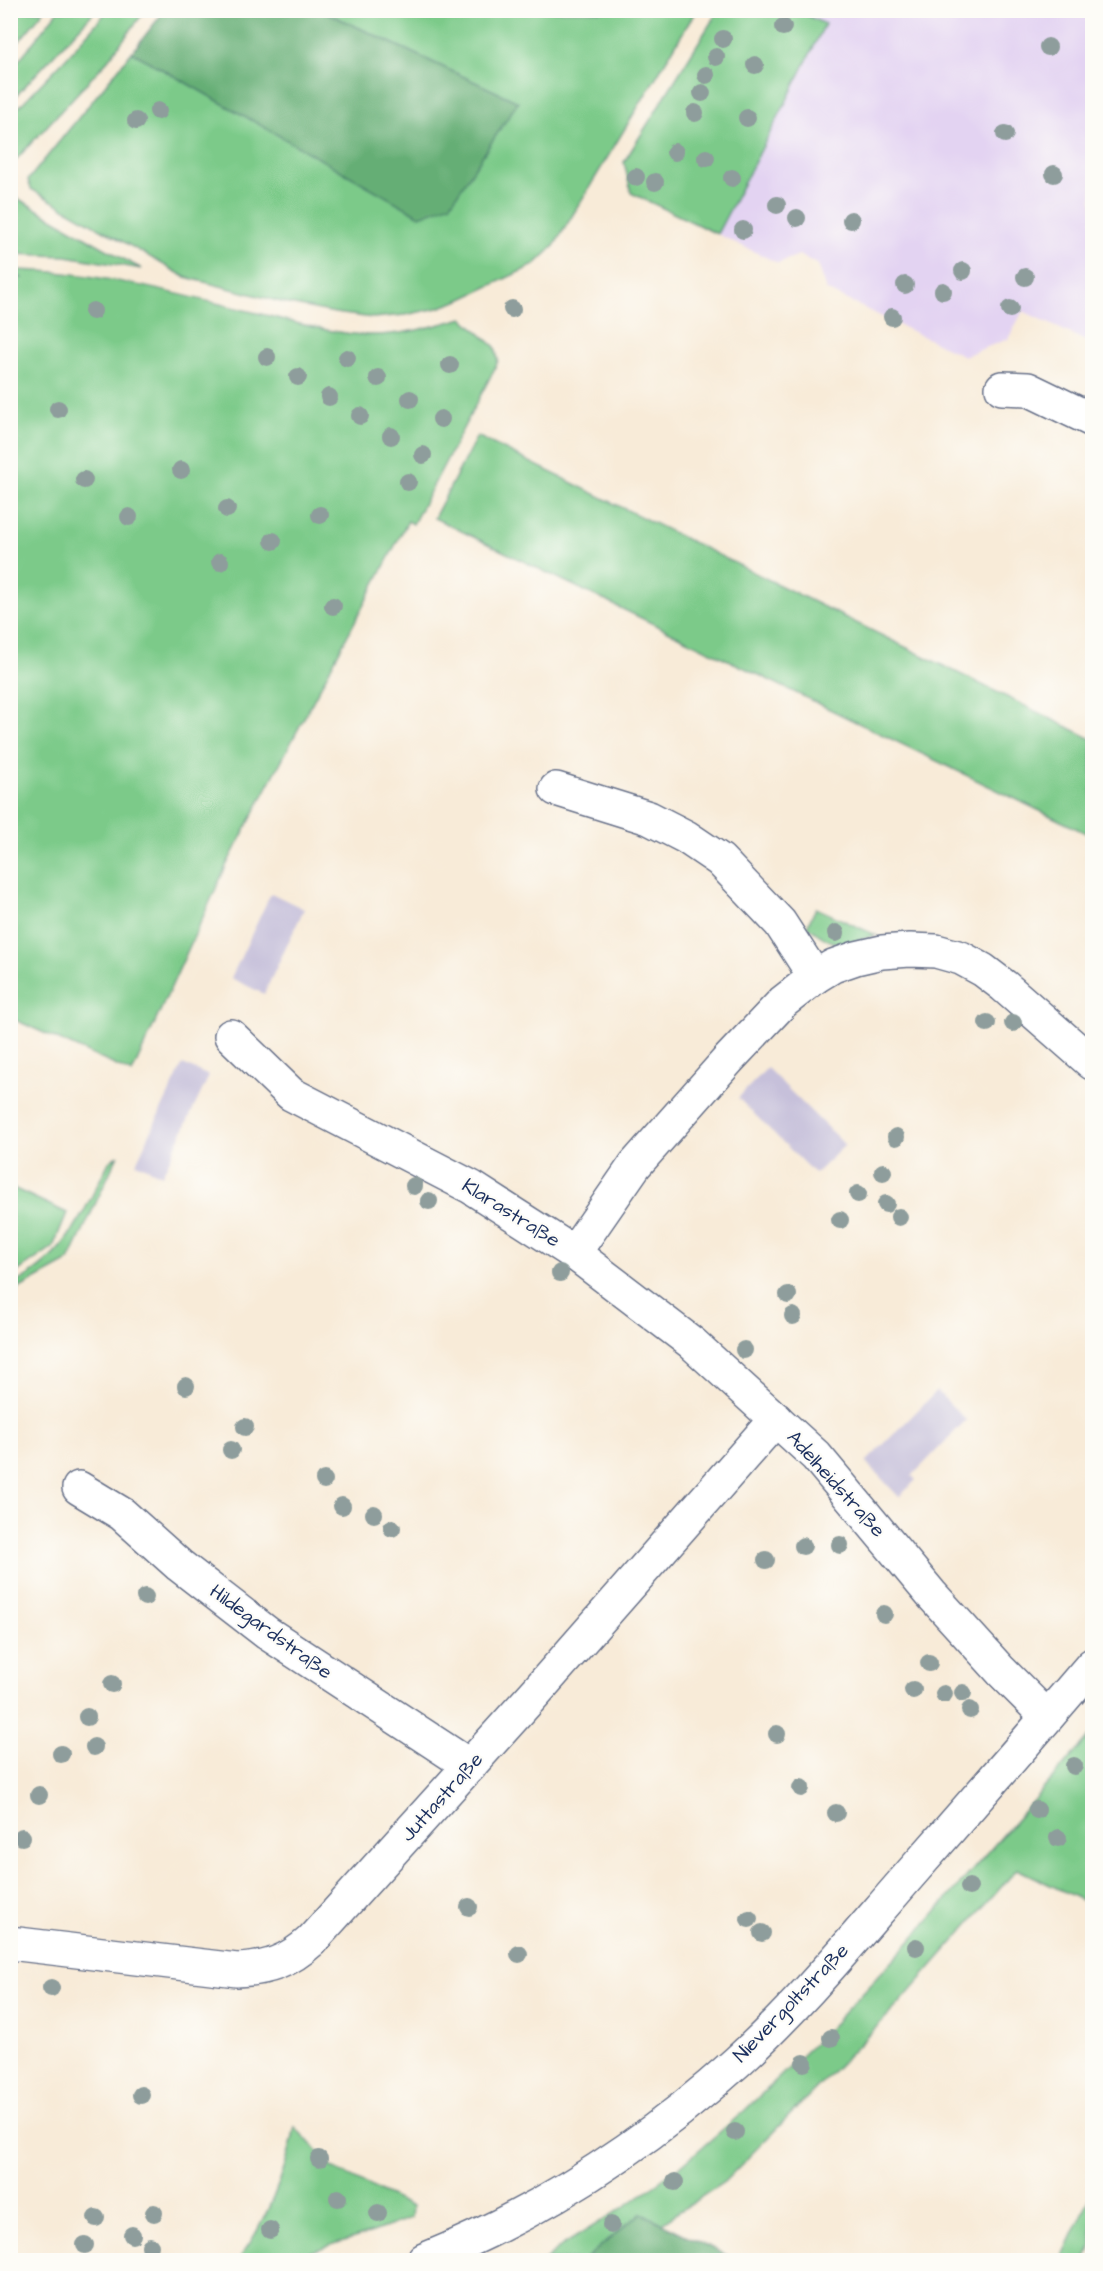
<svg xmlns="http://www.w3.org/2000/svg" width="1103" height="2271" font-family="'Architects Daughter',sans-serif">
<rect width="100%" height="100%" fill="#fdfcf7"/>
<filter id="ink" filterUnits="userSpaceOnUse"><feTurbulence type="fractalNoise" baseFrequency=".0167" numOctaves="2"/><feDisplacementMap in="SourceGraphic" scale="12" xChannelSelector="R" yChannelSelector="G"/><feConvolveMatrix kernelMatrix="1 2 1 2 8 2 1 2 1" color-interpolation-filters="sRGB"/></filter>
<filter id="wash" filterUnits="userSpaceOnUse"><feTurbulence type="fractalNoise" baseFrequency=".008" numOctaves="4" result="noise"/><feDisplacementMap in="SourceGraphic" scale="24" xChannelSelector="R" yChannelSelector="G"/><feGaussianBlur stdDeviation="1.35" result="paint"/><feColorMatrix in="noise" values="0 0 0 0 0 0 0 0 0 0 0 0 0 0 0 0 0 1.4 0 .05"/><feComposite in="paint" operator="in"/></filter>
<g filter="url(#wash)">
<rect width="100%" height="100%" fill="#f8ebd8"/>
<path fill="#e3d3f2" d="M718,11H1092V344L1023,311L1008,339L964,356L826,290L817,264L799,255L778,263L631,193L624,162Z"/>
<g fill="#c6c0da">
<path d="M271,893L304,909L264,994L231,978Z"/>
<path d="M183,1064L209,1076L162,1175L136,1163Z"/>
<path d="M767,1068L845,1145L815,1174L738,1098Z"/>
<path d="M937,1391L966,1420L912,1476L916,1480L899,1497L866,1462Z"/>
</g>
<g fill="#7cca89" stroke="#4c7c74" stroke-width="1.5">
<path d="M108,10L145,11L108,60L11,165V115L66,58Z"/>
<path d="M21,11H44L11,51V22Z"/>
<path d="M58,11H95L11,101V70Z"/>
<path d="M323,11H696L554,246L534,265L460,300L438,308L405,315L373,318L335,313L289,304L185,277L31,189L28,180L132,52L420,215L518,102Z"/>
<path d="M718,11H810L808,16L825,24L783,108L717,234L631,193L624,162Z"/>
<path d="M10,194L129,262L142,269L66,256L11,254Z"/>
<path d="M11,270C96,270 179,295 261,314C297,323 336,335 373,335C404,335 434,326 463,318L495,347L498,360L496,366L413,524L408,521L228,862L132,1073L11,1018L10,278H22Z"/>
<path d="M477,436L1092,739V836L434,518Z"/>
<path d="M816,908L876,935C841,945 837,950 807,926Z"/>
<path d="M118,1155L69,1261L11,1293V1285C67,1258 82,1214 109,1162Z"/>
<path d="M11,1187L67,1213L53,1247L11,1276Z"/>
<path d="M1092,1733V1905L1017,1869L899,2004L724,2182L662,2223L641,2213L584,2260H545L561,2246L624,2207L678,2168L744,2111L823,2035L906,1946Z"/>
<path d="M295,2127L333,2168L412,2207L411,2218L370,2233L299,2255L275,2260H242L241,2256C269,2217 285,2173 295,2127Z"/>
<path d="M1092,2194V2244L1085,2260H1061Z"/>
</g>
<g fill="#65ae75" stroke="#406e6a" stroke-width="1.5">
<path d="M165,10L323,11L518,102L451,204L420,216L132,52Z"/>
<path d="M641,2213L736,2260H584Z"/>
</g>
</g>
<g filter="url(#ink)">
<g fill="none" stroke-linecap="round" stroke-linejoin="round">
<g stroke="#687189" stroke-width="36">
<g id="street">
<path d="M1002,388L1028,389L1092,420"/>
<path d="M556,789L649,818L686,837L720,860L780,923L815,977"/>
<path d="M231,1036L291,1094L471,1187L574,1253L635,1165L729,1059L783,1002L815,977L833,966L856,958L882,952L910,950L936,951L961,958L983,970L1004,986L1092,1063"/>
<path d="M574,1253L692,1343L816,1456L931,1594L1001,1671L1047,1717"/>
<path d="M79,1488L122,1514L179,1565L267,1633L470,1766"/>
<path d="M10,1943L237,1970C267,1969 288,1962 311,1941L537,1691L776,1419"/>
</g>
</g>
<g stroke="#687189" stroke-width="36">
<path id="secondary" d="M424,2260C540,2213 644,2146 737,2062C801,2004 856,1936 913,1871C973,1803 1033,1734 1092,1665"/>
</g>
<use href="#street" stroke="#fff" stroke-width="33"/>
<use href="#secondary" stroke="#fff" stroke-width="33"/>
</g>
<g fill="#8e9d9c">
<circle cx="783" cy="27" r="9"/>
<circle cx="723" cy="39" r="9"/>
<circle cx="1048" cy="47" r="9"/>
<circle cx="716" cy="57" r="9"/>
<circle cx="755" cy="65" r="9"/>
<circle cx="706" cy="75" r="9"/>
<circle cx="702" cy="93" r="9"/>
<circle cx="158" cy="111" r="9"/>
<circle cx="695" cy="113" r="9"/>
<circle cx="747" cy="118" r="9"/>
<circle cx="136" cy="121" r="9"/>
<circle cx="1005" cy="134" r="9"/>
<circle cx="675" cy="152" r="9"/>
<circle cx="706" cy="158" r="9"/>
<circle cx="1054" cy="174" r="9"/>
<circle cx="636" cy="177" r="9"/>
<circle cx="732" cy="178" r="9"/>
<circle cx="655" cy="182" r="9"/>
<circle cx="777" cy="205" r="9"/>
<circle cx="797" cy="218" r="9"/>
<circle cx="851" cy="220" r="9"/>
<circle cx="743" cy="230" r="9"/>
<circle cx="963" cy="271" r="9"/>
<circle cx="1025" cy="277" r="9"/>
<circle cx="905" cy="285" r="9"/>
<circle cx="943" cy="291" r="9"/>
<circle cx="512" cy="309" r="9"/>
<circle cx="1010" cy="309" r="9"/>
<circle cx="93" cy="311" r="9"/>
<circle cx="892" cy="317" r="9"/>
<circle cx="267" cy="357" r="9"/>
<circle cx="347" cy="358" r="9"/>
<circle cx="450" cy="365" r="9"/>
<circle cx="298" cy="377" r="9"/>
<circle cx="378" cy="378" r="9"/>
<circle cx="329" cy="397" r="9"/>
<circle cx="410" cy="399" r="9"/>
<circle cx="58" cy="409" r="9"/>
<circle cx="360" cy="416" r="9"/>
<circle cx="441" cy="419" r="9"/>
<circle cx="391" cy="436" r="9"/>
<circle cx="423" cy="455" r="9"/>
<circle cx="181" cy="470" r="9"/>
<circle cx="84" cy="480" r="9"/>
<circle cx="408" cy="482" r="9"/>
<circle cx="227" cy="509" r="9"/>
<circle cx="320" cy="515" r="9"/>
<circle cx="129" cy="517" r="9"/>
<circle cx="273" cy="541" r="9"/>
<circle cx="220" cy="562" r="9"/>
<circle cx="333" cy="606" r="9"/>
<circle cx="836" cy="933" r="9"/>
<circle cx="987" cy="1023" r="9"/>
<circle cx="1013" cy="1023" r="9"/>
<circle cx="896" cy="1137" r="9"/>
<circle cx="883" cy="1172" r="9"/>
<circle cx="414" cy="1186" r="9"/>
<circle cx="858" cy="1194" r="9"/>
<circle cx="429" cy="1201" r="9"/>
<circle cx="886" cy="1204" r="9"/>
<circle cx="899" cy="1217" r="9"/>
<circle cx="840" cy="1220" r="9"/>
<circle cx="560" cy="1273" r="9"/>
<circle cx="788" cy="1295" r="9"/>
<circle cx="793" cy="1316" r="9"/>
<circle cx="744" cy="1350" r="9"/>
<circle cx="186" cy="1386" r="9"/>
<circle cx="245" cy="1427" r="9"/>
<circle cx="231" cy="1450" r="9"/>
<circle cx="324" cy="1480" r="9"/>
<circle cx="342" cy="1506" r="9"/>
<circle cx="374" cy="1514" r="9"/>
<circle cx="392" cy="1528" r="9"/>
<circle cx="840" cy="1545" r="9"/>
<circle cx="803" cy="1546" r="9"/>
<circle cx="766" cy="1560" r="9"/>
<circle cx="145" cy="1597" r="9"/>
<circle cx="884" cy="1614" r="9"/>
<circle cx="929" cy="1663" r="9"/>
<circle cx="112" cy="1684" r="9"/>
<circle cx="913" cy="1690" r="9"/>
<circle cx="963" cy="1693" r="9"/>
<circle cx="944" cy="1694" r="9"/>
<circle cx="970" cy="1710" r="9"/>
<circle cx="87" cy="1717" r="9"/>
<circle cx="777" cy="1734" r="9"/>
<circle cx="94" cy="1747" r="9"/>
<circle cx="61" cy="1754" r="9"/>
<circle cx="1074" cy="1766" r="9"/>
<circle cx="801" cy="1788" r="9"/>
<circle cx="39" cy="1795" r="9"/>
<circle cx="1037" cy="1810" r="9"/>
<circle cx="836" cy="1813" r="9"/>
<circle cx="22" cy="1837" r="9"/>
<circle cx="1058" cy="1838" r="9"/>
<circle cx="969" cy="1887" r="9"/>
<circle cx="469" cy="1907" r="9"/>
<circle cx="749" cy="1919" r="9"/>
<circle cx="762" cy="1933" r="9"/>
<circle cx="916" cy="1947" r="9"/>
<circle cx="519" cy="1954" r="9"/>
<circle cx="51" cy="1988" r="9"/>
<circle cx="831" cy="2038" r="9"/>
<circle cx="804" cy="2063" r="9"/>
<circle cx="141" cy="2095" r="9"/>
<circle cx="735" cy="2132" r="9"/>
<circle cx="319" cy="2159" r="9"/>
<circle cx="675" cy="2182" r="9"/>
<circle cx="338" cy="2198" r="9"/>
<circle cx="154" cy="2213" r="9"/>
<circle cx="378" cy="2213" r="9"/>
<circle cx="96" cy="2218" r="9"/>
<circle cx="611" cy="2225" r="9"/>
<circle cx="270" cy="2230" r="9"/>
<circle cx="132" cy="2235" r="9"/>
<circle cx="85" cy="2245" r="9"/>
<circle cx="150" cy="2246" r="9"/>
</g>
</g>
<g text-anchor="middle" dominant-baseline="central" stroke-width="4.5" stroke-linejoin="round" paint-order="stroke">
<g font-size="20" fill="#1b2f5e" stroke="#fdfcf7">
<text transform="translate(511 1213) rotate(32)">Klarastraße</text>
<text transform="translate(836 1484) rotate(48)">Adelheidstraße</text>
<text transform="translate(271 1632) rotate(36)">Hildegardstraße</text>
<text transform="translate(442 1797) rotate(-48)">Juttastraße</text>
<text transform="translate(791 2003) rotate(-46)">Nievergoltstraße</text>
</g>
</g>
<rect width="1103" height="2271" fill="none" stroke="#fdfcf7" stroke-width="36"/>
</svg>
